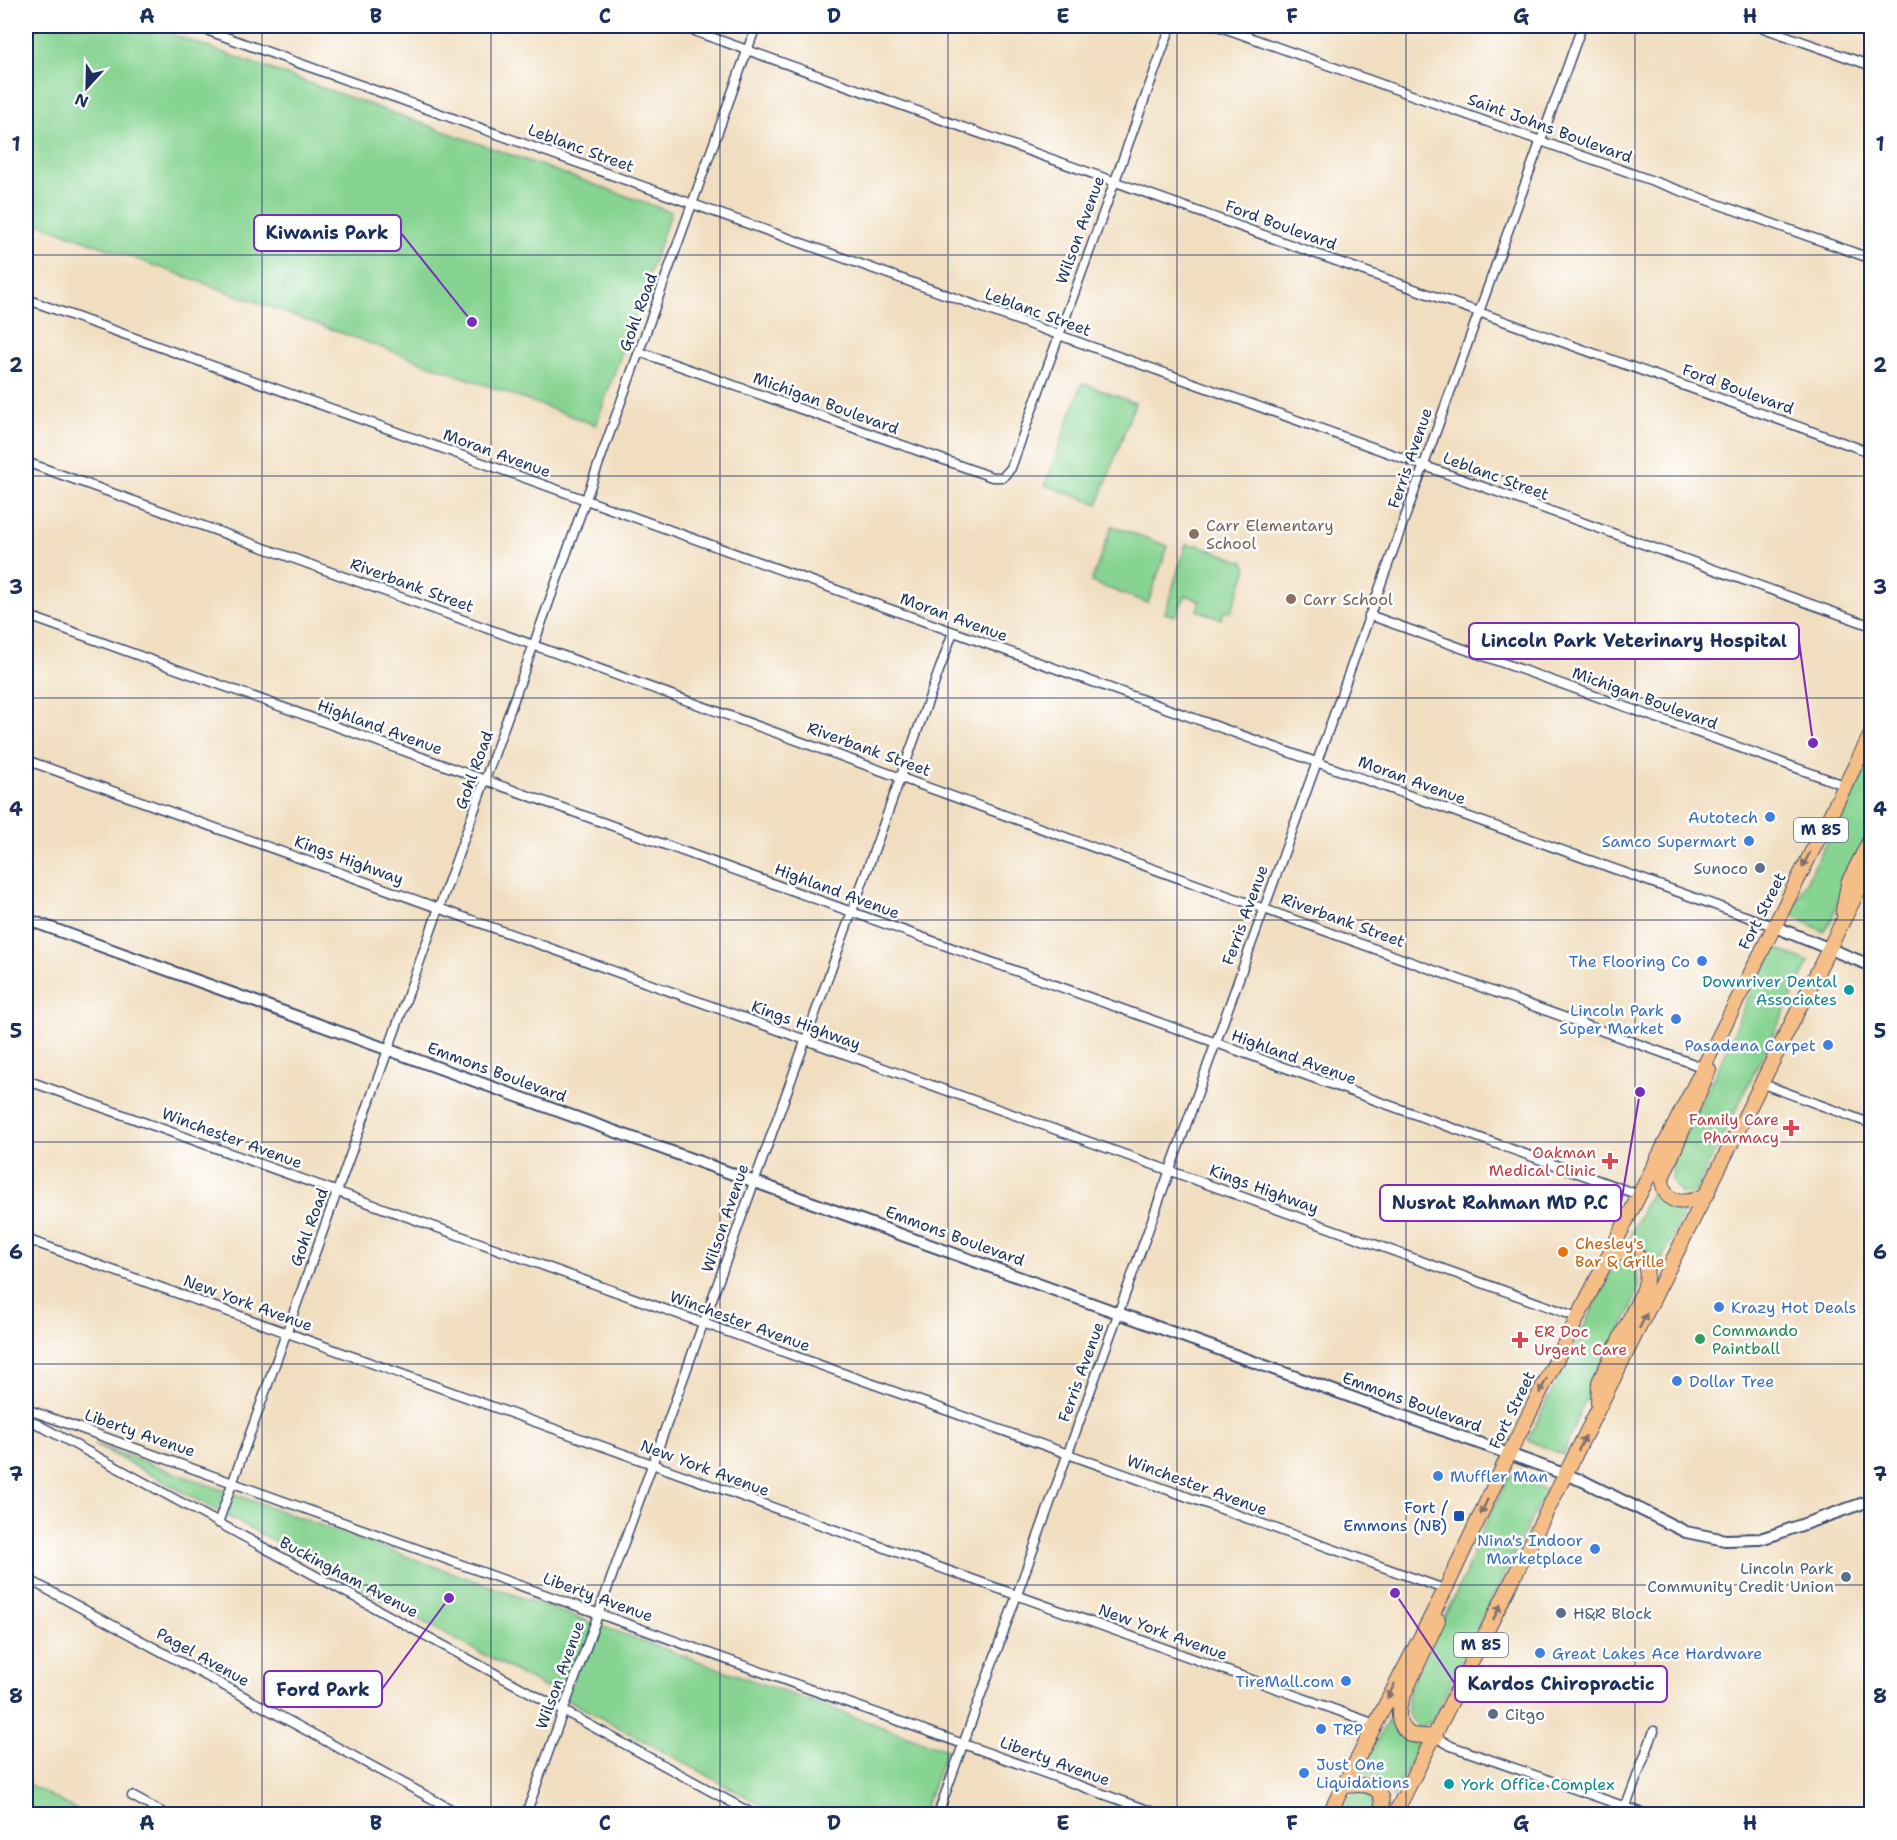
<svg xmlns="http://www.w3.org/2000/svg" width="1897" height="1840" font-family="'Shantell Sans',sans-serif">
<rect width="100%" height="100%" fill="#fff"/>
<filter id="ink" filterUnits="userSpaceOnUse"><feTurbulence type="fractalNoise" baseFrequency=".0167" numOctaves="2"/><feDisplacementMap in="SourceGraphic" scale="12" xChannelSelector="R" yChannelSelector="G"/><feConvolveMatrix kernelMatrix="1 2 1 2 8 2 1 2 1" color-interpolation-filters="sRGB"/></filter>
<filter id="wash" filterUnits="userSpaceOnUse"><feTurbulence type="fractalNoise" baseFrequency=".008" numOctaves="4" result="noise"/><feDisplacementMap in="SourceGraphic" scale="24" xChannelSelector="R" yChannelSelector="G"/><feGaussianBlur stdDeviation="1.35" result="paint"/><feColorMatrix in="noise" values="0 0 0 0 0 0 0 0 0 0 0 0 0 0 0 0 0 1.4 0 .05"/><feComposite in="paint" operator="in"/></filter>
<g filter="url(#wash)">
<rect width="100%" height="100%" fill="#f1dec0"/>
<g fill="#87d492" stroke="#518278" stroke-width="1.5">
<path d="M26,26H149L671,212L596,425L26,219Z"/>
<path d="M1082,383L1135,403L1098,504L1045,485Z"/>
<path d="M1112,526L1168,546L1148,603L1091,582Z"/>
<path d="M1186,544L1194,546L1196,544L1244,562L1247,569L1231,612L1225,610L1221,619L1197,610L1200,601L1186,595L1175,616L1165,613Z"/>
<path d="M1871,754V830L1844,882L1832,919L1824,932L1790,914Z"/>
<path d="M1775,948L1809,962L1696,1190L1692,1194H1681L1672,1181L1673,1158L1729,1046L1745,1003Z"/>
<path d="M1653,1189L1668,1208L1684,1214L1658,1267L1642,1249L1626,1243Z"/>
<path d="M1626,1261L1636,1269L1639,1286L1632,1308L1580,1411L1563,1455L1528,1440L1529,1437L1611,1272L1616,1265Z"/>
<path d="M94,1444L946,1750L922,1814H779Z"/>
<path d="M1510,1475L1546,1490L1431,1722L1419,1727C1404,1719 1406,1702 1409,1688L1465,1575L1477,1541Z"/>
<path d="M1388,1720C1395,1734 1404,1741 1419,1744L1393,1797L1374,1776L1361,1773Z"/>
<path d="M26,1783L79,1811L77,1814H26Z"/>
<path d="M1358,1791L1369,1795L1375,1814H1340L1348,1799Z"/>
</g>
</g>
<g filter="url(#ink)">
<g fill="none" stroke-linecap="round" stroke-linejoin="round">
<g stroke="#3b496d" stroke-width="11">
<g id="minor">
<path d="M195,26L1872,626"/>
<path d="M680,26L1872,453"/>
<path d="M1218,26L1872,259"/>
<path d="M1758,26L1872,66"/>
<path d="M26,299L1773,926"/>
<path d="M640,352L992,477H1003L1011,468L1171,26"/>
<path d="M26,462L1702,1067"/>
<path d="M26,615L1639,1195"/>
<path d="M1369,615L1844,785"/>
<path d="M26,760L1577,1317"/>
<path d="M26,1080L1444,1589"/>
<path d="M1763,1084L1872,1124"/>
<path d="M26,1239L1375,1724"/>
<path d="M26,1409L1159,1814"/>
<path d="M26,1418L753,1814"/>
<path d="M218,1523L756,26"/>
<path d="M26,1578L460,1814"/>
<path d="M1436,1737L1451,1746L1646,1814"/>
<path d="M132,1796L165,1814"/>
<path d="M526,1814L953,632"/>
<path d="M938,1814L1582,26"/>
<path d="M1623,1814L1654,1731"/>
</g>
</g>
<g stroke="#3b496d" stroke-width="14">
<g id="tertiary">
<path d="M26,919L1509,1454L1583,1481L1686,1532L1725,1540L1760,1539L1776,1534L1872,1500"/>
<path d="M1773,926L1872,966"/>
</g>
</g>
<g stroke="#3b496d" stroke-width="16">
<g id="primary">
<path d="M1843,912L1848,883L1872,836"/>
<path d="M1708,1193C1688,1205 1664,1208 1662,1178L1709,1070"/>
<path d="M1598,1403L1599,1382L1644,1289C1654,1260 1634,1242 1607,1259"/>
<path d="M1436,1737L1411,1735C1398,1726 1397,1716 1401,1701L1438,1620"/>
<path d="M1343,1787C1364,1782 1389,1785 1380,1814"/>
<path d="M1329,1814L1448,1584L1509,1454L1872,732"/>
<path d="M1395,1814L1872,863"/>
</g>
</g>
<use href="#minor" stroke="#fff" stroke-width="8"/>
<use href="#tertiary" stroke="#fff" stroke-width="10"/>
<use href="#primary" stroke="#f6be87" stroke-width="14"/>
</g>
<defs><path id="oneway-solid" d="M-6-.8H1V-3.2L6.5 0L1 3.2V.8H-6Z" transform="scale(1.5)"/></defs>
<g fill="#7e6f70">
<use href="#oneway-solid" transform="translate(1806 860) rotate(117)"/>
<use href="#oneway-solid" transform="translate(1643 1321) rotate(-63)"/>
<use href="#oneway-solid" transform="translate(1543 1386) rotate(117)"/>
<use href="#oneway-solid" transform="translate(1582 1443) rotate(-64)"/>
<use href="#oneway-solid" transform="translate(1484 1507) rotate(115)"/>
<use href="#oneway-solid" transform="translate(1497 1612) rotate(-64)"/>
<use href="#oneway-solid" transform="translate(1391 1691) rotate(117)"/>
</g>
</g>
<path fill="none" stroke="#1b2f5e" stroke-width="1.5" stroke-opacity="0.55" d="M262,26V1814M491,26V1814M720,26V1814M948,26V1814M1177,26V1814M1406,26V1814M1635,26V1814M26,255H1872M26,476H1872M26,698H1872M26,920H1872M26,1142H1872M26,1364H1872M26,1585H1872"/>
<g fill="#8d6e63" stroke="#fff" stroke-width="2">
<circle cx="1194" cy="534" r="6"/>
<circle cx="1291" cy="599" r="6"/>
</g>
<g fill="#3f7fe0" stroke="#fff" stroke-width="2">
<circle cx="1770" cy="817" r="6"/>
<circle cx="1749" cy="841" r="6"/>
<circle cx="1702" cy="961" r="6"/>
<circle cx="1676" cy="1019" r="6"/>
<circle cx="1828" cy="1045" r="6"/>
<circle cx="1719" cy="1307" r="6"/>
<circle cx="1677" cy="1381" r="6"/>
<circle cx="1438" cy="1476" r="6"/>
<circle cx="1595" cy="1549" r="6"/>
<circle cx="1540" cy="1653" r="6"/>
<circle cx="1346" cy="1681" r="6"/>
<circle cx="1321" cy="1729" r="6"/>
<circle cx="1304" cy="1773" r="6"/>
</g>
<g fill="#5c6f8a" stroke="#fff" stroke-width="2">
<circle cx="1760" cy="868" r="6"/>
<circle cx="1846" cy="1577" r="6"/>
<circle cx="1561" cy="1613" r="6"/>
<circle cx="1493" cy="1714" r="6"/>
</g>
<g fill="#0f9aa8" stroke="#fff" stroke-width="2">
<circle cx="1849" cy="990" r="6"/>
<circle cx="1449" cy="1784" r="6"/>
</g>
<g fill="#e0444e" stroke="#fff" stroke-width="2">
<path d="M1788 1119h6v6h6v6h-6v6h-6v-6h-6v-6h6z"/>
<path d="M1607 1152h6v6h6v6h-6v6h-6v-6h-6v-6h6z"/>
<path d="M1517 1331h6v6h6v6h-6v6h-6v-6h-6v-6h6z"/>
</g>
<circle fill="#e8710a" stroke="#fff" stroke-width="2" cx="1563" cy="1252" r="6"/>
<circle fill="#2e9e5b" stroke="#fff" stroke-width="2" cx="1700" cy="1339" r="6"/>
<rect fill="#1a4fb4" stroke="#fff" stroke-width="2" x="1453" y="1510" width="12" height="12" rx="3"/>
<g text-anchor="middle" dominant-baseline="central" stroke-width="5" stroke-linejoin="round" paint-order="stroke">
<g fill="#fff" stroke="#5f6d8e" stroke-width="1.5">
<rect x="1794" y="818" width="54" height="24" rx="4.5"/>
<rect x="1454" y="1633" width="54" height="24" rx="4.5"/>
</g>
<g font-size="15" font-weight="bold" fill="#1b2f5e">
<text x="1821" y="830">M 85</text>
<text x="1481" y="1645">M 85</text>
</g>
<g font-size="16" fill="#1b2f5e" stroke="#fff">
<text transform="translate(1550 128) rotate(20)">Saint Johns Boulevard</text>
<text transform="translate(581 148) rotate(20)">Leblanc Street</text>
<text transform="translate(1281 225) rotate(20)">Ford Boulevard</text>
<text transform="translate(1080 230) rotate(-70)">Wilson Avenue</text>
<text transform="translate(638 312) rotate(-70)">Gohl Road</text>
<text transform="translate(1038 312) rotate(20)">Leblanc Street</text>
<text transform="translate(1738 389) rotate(20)">Ford Boulevard</text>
<text transform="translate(826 403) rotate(20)">Michigan Boulevard</text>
<text transform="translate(497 453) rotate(20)">Moran Avenue</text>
<text transform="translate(1410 458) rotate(-71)">Ferris Avenue</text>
<text transform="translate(1496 476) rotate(20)">Leblanc Street</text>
<text transform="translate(412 585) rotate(20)">Riverbank Street</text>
<text transform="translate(954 617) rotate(20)">Moran Avenue</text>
<text transform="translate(1645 698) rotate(20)">Michigan Boulevard</text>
<text transform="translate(380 727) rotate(20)">Highland Avenue</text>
<text transform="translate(869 749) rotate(20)">Riverbank Street</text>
<text transform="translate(474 770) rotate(-70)">Gohl Road</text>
<text transform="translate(1412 780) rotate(20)">Moran Avenue</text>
<text transform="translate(349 860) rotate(20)">Kings Highway</text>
<text transform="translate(837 891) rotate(20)">Highland Avenue</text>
<text transform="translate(1762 911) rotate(-63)">Fort Street</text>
<text transform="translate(1245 915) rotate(-70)">Ferris Avenue</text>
<text transform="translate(1343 920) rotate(20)">Riverbank Street</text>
<text transform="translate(806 1025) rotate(20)">Kings Highway</text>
<text transform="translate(1294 1057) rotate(20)">Highland Avenue</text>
<text transform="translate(497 1072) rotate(20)">Emmons Boulevard</text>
<text transform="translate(232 1138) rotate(20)">Winchester Avenue</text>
<text transform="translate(1264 1189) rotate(20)">Kings Highway</text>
<text transform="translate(725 1218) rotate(-71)">Wilson Avenue</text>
<text transform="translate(309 1227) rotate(-70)">Gohl Road</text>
<text transform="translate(955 1236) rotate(20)">Emmons Boulevard</text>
<text transform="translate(248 1303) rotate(20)">New York Avenue</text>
<text transform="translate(740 1321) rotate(20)">Winchester Avenue</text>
<text transform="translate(1081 1372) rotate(-70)">Ferris Avenue</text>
<text transform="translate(1412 1402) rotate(20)">Emmons Boulevard</text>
<text transform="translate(1512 1410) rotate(-64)">Fort Street</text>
<text transform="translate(140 1433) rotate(19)">Liberty Avenue</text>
<text transform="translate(705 1468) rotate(20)">New York Avenue</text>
<text transform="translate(1197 1485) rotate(20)">Winchester Avenue</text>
<text transform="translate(349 1577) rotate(28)">Buckingham Avenue</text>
<text transform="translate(598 1597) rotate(20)">Liberty Avenue</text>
<text transform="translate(1163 1632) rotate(20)">New York Avenue</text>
<text transform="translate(203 1657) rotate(29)">Pagel Avenue</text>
<text transform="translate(560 1675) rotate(-70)">Wilson Avenue</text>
<text transform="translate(1055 1761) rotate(20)">Liberty Avenue</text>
</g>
<g font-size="16" fill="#785e54" stroke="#fff" text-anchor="start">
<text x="1206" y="525">Carr Elementary<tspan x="1206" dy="18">School</tspan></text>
<text x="1303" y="599">Carr School</text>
</g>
<g font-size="16" fill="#366cbe" stroke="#fff" text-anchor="end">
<text x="1758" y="817">Autotech</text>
<text x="1737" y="841">Samco Supermart</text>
<text x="1690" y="961">The Flooring Co</text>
<text x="1664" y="1010">Lincoln Park<tspan x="1664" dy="18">Super Market</tspan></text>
<text x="1816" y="1045">Pasadena Carpet</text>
<text x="1731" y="1307" text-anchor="start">Krazy Hot Deals</text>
<text x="1689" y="1381" text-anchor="start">Dollar Tree</text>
<text x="1450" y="1476" text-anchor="start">Muffler Man</text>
<text x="1583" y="1540">Nina's Indoor<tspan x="1583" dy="18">Marketplace</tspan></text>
<text x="1552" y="1653" text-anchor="start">Great Lakes Ace Hardware</text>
<text x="1334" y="1681">TireMall.com</text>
<text x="1333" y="1729" text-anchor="start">TRP</text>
<text x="1316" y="1764" text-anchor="start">Just One<tspan x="1316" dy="18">Liquidations</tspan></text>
</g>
<g font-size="16" fill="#4e5e75" stroke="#fff" text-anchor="end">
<text x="1748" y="868">Sunoco</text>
<text x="1834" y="1568">Lincoln Park<tspan x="1834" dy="18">Community Credit Union</tspan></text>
<text x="1573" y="1613" text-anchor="start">H&amp;R Block</text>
<text x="1505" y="1714" text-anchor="start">Citgo</text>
</g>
<g font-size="16" fill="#0d838f" stroke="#fff" text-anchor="end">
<text x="1837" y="981">Downriver Dental<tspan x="1837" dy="18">Associates</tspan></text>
<text x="1461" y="1784" text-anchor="start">York Office Complex</text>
</g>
<g font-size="16" fill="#be3a42" stroke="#fff" text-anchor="end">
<text x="1779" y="1119">Family Care<tspan x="1779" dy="18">Pharmacy</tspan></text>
<text x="1596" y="1152">Oakman<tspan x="1596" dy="18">Medical Clinic</tspan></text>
<text x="1534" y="1331" text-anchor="start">ER Doc<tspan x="1534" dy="18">Urgent Care</tspan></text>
</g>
<g font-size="16" fill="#c56008" stroke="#fff" text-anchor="start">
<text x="1575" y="1243">Chesley's<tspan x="1575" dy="18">Bar &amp; Grille</tspan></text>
</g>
<g font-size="16" fill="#27864d" stroke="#fff" text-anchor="start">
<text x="1712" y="1330">Commando<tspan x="1712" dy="18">Paintball</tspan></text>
</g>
<g font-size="16" fill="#164399" stroke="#fff" text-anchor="end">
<text x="1447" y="1507">Fort /<tspan x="1447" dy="18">Emmons (NB)</tspan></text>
</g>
</g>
<path fill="none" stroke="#7b2cbf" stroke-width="2" d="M472 322L401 233M1813 743L1799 641M1640 1092L1621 1203M1395 1593L1455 1684M449 1598L382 1689"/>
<g fill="#7b2cbf" stroke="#fff" stroke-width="2">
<circle cx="472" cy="322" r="6"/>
<circle cx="1813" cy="743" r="6"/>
<circle cx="1640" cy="1092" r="6"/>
<circle cx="1395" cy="1593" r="6"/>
<circle cx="449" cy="1598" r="6"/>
</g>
<g fill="#fff" stroke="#7b2cbf" stroke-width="2">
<rect x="254" y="215" width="147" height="36" rx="6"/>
<rect x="1469" y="623" width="330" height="36" rx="6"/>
<rect x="1380" y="1185" width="241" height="36" rx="6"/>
<rect x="1455" y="1666" width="212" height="36" rx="6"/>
<rect x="264" y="1671" width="118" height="36" rx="6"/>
</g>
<g font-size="18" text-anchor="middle" font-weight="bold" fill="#1b2f5e">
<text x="327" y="239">Kiwanis Park</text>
<text x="1634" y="647">Lincoln Park Veterinary Hospital</text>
<text x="1500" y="1209">Nusrat Rahman MD P.C</text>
<text x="1561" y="1690">Kardos Chiropractic</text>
<text x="323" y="1696">Ford Park</text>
</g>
<rect width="1897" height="1840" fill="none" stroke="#fff" stroke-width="66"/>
<g transform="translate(87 87) rotate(202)" stroke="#ffffff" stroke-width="4.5" paint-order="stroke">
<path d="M0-4.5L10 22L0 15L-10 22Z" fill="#1b2f5e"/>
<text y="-9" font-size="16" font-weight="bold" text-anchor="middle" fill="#1b2f5e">N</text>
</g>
<rect x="33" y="33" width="1831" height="1774" fill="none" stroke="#1b2f5e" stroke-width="2"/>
<g font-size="20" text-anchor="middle" font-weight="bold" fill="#1b2f5e">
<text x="147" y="23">A</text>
<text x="376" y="23">B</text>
<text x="605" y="23">C</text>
<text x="834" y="23">D</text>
<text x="1063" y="23">E</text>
<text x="1292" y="23">F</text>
<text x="1521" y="23">G</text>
<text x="1750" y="23">H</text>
<text x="16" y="151">1</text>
<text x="1880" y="151">1</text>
<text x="16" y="372">2</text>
<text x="1880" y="372">2</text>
<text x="16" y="594">3</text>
<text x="1880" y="594">3</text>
<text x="16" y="816">4</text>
<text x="1880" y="816">4</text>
<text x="16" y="1038">5</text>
<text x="1880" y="1038">5</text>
<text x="16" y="1259">6</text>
<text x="1880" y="1259">6</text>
<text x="16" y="1481">7</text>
<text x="1880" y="1481">7</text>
<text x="16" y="1703">8</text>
<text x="1880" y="1703">8</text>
<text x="147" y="1830">A</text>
<text x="376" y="1830">B</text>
<text x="605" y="1830">C</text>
<text x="834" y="1830">D</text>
<text x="1063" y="1830">E</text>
<text x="1292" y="1830">F</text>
<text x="1521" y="1830">G</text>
<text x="1750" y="1830">H</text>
</g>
</svg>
